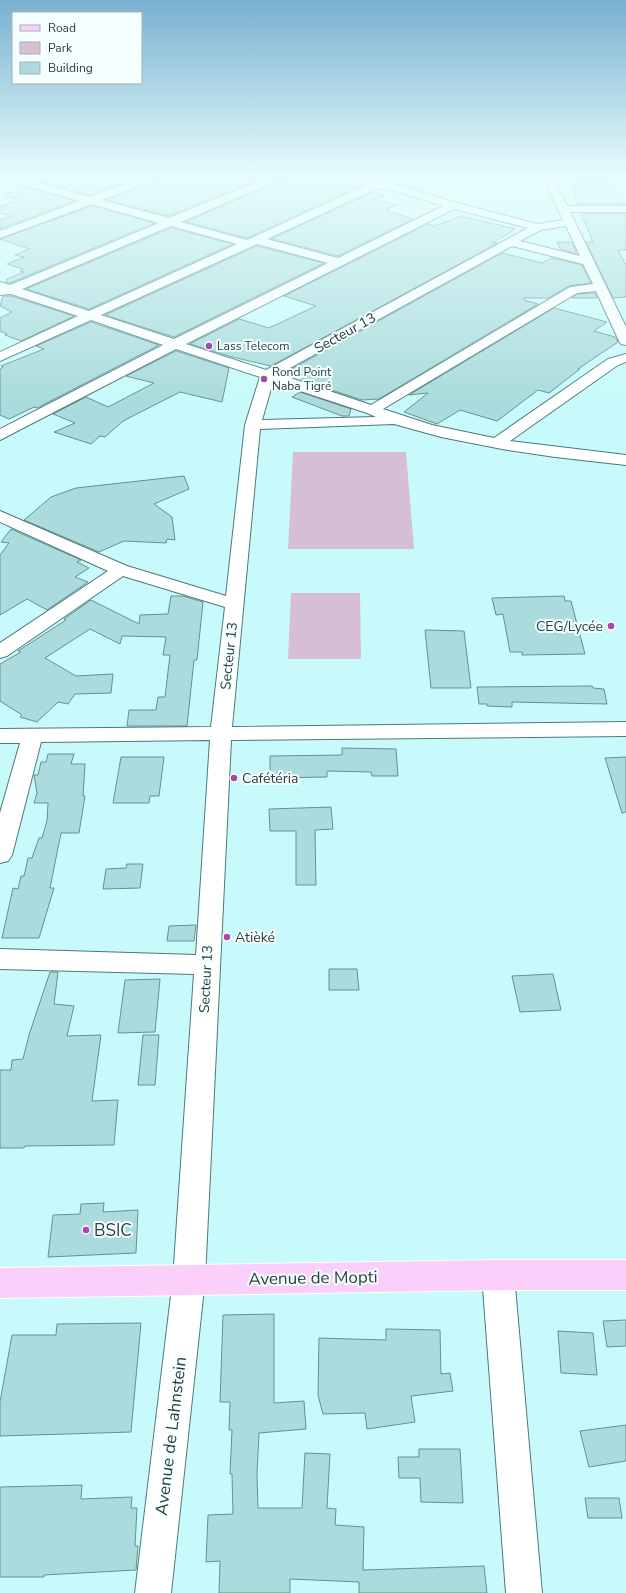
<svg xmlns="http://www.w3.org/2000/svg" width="626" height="1593" font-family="'Nunito Sans',sans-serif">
<rect width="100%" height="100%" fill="#c9fafb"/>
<g fill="#d6bed5">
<path d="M293,452H406L414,549H288Z"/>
<path d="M291,593H360L361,659H288Z"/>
</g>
<g fill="#abdbdc" stroke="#649293">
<path d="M85,177H98L121,184L90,195L41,182L44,181L59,185Z"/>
<path d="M158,177H265L169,216L107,200L157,180Z"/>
<path d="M283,177H320L358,187L247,238L186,222L282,180Z"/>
<path d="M572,180H609L626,204H577L574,196Z"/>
<path d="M26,187L75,201L0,229V220L11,216L0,213V206L19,200L4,195Z"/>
<path d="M374,192L385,195L373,199L397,205L385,210L413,219L338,256L271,239Z"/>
<path d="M92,206L154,223L10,283L6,282L7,279L24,272L20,271L23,269L7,264L24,257L15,255L29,249L0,239Z"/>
<path d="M581,214H626V250H618L626,265V297L613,298L586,242H593Z"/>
<path d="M461,216L516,229L492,243H498L271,366L232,357L190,344L239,319L269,328L316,306L284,296L428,224L435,226Z"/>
<path d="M171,228L233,244L89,309L26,289Z"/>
<path d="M557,242H572L577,254L560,249Z"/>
<path d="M257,246L324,263L174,337L105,315Z"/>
<path d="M502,253L542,263L552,258L582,265L591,283L569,286L548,298H524V300L538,304L379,399L362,400L301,380L307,376L288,371Z"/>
<path d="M595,293L597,298H572L577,294Z"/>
<path d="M3,296H11L74,316L21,341L5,335L7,334L0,331V318L12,312L0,306Z"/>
<path d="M554,308L607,322L594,331L615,337L618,342L578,369H580L549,393L538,390L497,421L460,410L437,424L404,412L428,393L409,395Z"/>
<path d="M91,322L159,345L37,408L34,407L9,419L0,415V369L3,367L1,366L44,349L36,346Z"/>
<path d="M176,351L229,368L222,402L180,392L123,421L105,437L100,436L91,444L54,432L75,423L53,414L86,397L108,407L154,383L126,376Z"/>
<path d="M300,392L351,409L349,416H342L292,397Z"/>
<path d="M184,476L189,489L154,504L172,517L175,540L167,539L166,543L124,541L99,552L24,520L51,497L76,488Z"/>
<path d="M11,529L81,560L77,562L89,568L75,577L88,582L47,610L27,599L0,615V555L9,543L1,542Z"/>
<path d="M171,596H183L203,602L197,660H194L187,726H127L129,710H156L158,697H165L170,655H163L166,637L122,636L120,644L90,629L45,658L76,676L113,674L111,693L75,694L68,704L58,702L37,722L20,717L22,715L0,701V664L21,652L18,651L66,620L64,619L91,600L139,624L140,615L168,614Z"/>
<path d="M564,596L565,601H571L585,654L522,655V652H510L503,614L496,615L492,598Z"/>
<path d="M425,630L464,631L471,688H431Z"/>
<path d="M592,686L593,688L604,689L607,704L512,702V707L487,706V704H479L477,687Z"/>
<path d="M342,748L396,749L398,776H372L371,772L327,771V777L270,778V756L342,755Z"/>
<path d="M48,754H74L71,764H85L83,796H85L79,833H61L50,888H54L39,938H2L13,888L18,889L21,876H24L28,858H32L39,838H42L47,821L48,803H34L37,793L34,775H38L41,762H46Z"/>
<path d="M121,757H164L159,796H150L149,803H113Z"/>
<path d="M626,757V812L622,813L605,758Z"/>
<path d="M331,807L333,829L315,830L316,885H296V831H270L269,809Z"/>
<path d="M127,864H143L140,888L103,889L106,869L126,868Z"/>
<path d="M196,925L194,941H167L169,926Z"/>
<path d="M329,969H357L359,990H329Z"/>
<path d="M50,972H58L54,1004L74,1006L67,1036L101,1035L92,1101L118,1100L114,1145L25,1146L24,1148H0V1070H11L12,1060L23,1059L29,1035Z"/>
<path d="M553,974L561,1010L520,1012L512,976Z"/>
<path d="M160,979L155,1032L118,1033L125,980Z"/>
<path d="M143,1035H159L155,1085H138Z"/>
<path d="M104,1203L103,1212L138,1210L136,1253L48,1257L53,1215L80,1214L81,1204Z"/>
<path d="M274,1314V1403L304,1401L306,1429L259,1433L257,1474L258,1508H302L305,1453L330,1454L327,1508L336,1509L335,1525L364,1527L363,1570L484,1566L487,1593H359V1582L290,1579V1593H219L220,1561L206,1562L208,1515L233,1514L232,1474H230L232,1430H229L230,1402H220L223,1315Z"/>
<path d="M626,1320V1346L607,1347L603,1321Z"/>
<path d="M141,1323L131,1432L0,1436V1402L12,1335H56L57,1324Z"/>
<path d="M386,1329L440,1330L441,1374L450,1373L453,1391L411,1396L415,1422L367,1429L365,1413L323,1414L318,1395L319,1338L386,1340Z"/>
<path d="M558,1331L593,1333L597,1375L561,1373Z"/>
<path d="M626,1425V1461L589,1467L580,1431Z"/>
<path d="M419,1449H460L463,1503L421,1502L420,1478H399L398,1457H419Z"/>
<path d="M82,1485L81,1499L132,1497L131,1508H137L135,1546H138L136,1570L44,1575V1577H0V1487Z"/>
<path d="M585,1498H619L622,1518H588Z"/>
</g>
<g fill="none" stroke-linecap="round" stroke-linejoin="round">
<g stroke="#4c797a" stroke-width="2">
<g id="street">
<path d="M2,177H18L90,197L143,177H157L156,179L102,200L169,218L269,177H282L281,179L181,222L247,240L365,186L348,179L347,177H361L376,183L394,184L457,203L538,224L563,220L543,177H553L567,206H626V212H570L626,327V345L621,344L619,341L596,291L577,293L383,409L432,425L494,438L608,359L626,354V362L618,365L510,441L626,455V465L555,457L502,449L441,437L394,424L260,429L232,727L626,722V736L231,740L205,1279L200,1290L189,1294L178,1290L173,1279L194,974L0,969V949L196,955L210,740L41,742L12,855L8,861L0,863V813L20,743H0V729L211,727L225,607L123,576L7,656L0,658V643L108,571L0,522V511L127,566L226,596L245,425L260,377L176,349L0,440V429L163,345L91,320L0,361V352L78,316L11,294L0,295V282L10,285L159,223L92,204L0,238V231L80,201L3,179ZM376,189L393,190L443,206L338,258L267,239ZM454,209L528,228L266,370L186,344ZM171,226L237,244L89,311L22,289ZM566,226L580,256L520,241L541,230ZM257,244L328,263L174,339L101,315ZM512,246L583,264L593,284L570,287L371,405L279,374ZM273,382L367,413L376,417L262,420Z"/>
<path d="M498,1260L509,1264L514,1275L542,1593H506L482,1275L487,1264Z"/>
</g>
</g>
<g stroke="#4c797a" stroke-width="2">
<path id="secondary" d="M189,1264L200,1268L205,1279L171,1593H135L173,1279L178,1268Z"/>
</g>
<g stroke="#fff" stroke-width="2">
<path id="primary" d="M498,1260H626V1290H498L0,1298V1268Z"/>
</g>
<use href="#street" fill="#fff" fill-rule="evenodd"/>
<use href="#secondary" fill="#fff" fill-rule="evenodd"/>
<use href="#primary" fill="#facff9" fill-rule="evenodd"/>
</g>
<linearGradient id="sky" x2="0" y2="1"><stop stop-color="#79b0d0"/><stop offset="0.44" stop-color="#e7fdfd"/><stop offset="1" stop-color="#e7fdfd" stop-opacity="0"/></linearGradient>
<rect width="626" height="400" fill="url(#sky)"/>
<g fill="#ab47ac" stroke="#f5ffff" stroke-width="1.5">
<circle cx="209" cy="346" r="4"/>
<circle cx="264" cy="379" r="4"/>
<circle cx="611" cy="626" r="4"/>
<circle cx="234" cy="778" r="4"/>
<circle cx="227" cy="937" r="4"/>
<circle cx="86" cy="1230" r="4"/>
</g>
<g text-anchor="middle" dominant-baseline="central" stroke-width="4" stroke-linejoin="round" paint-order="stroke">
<g font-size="12" fill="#2b3f3f" stroke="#f5ffff" text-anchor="start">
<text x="217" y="346">Lass Telecom</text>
<text x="272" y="372">Rond Point<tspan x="272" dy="14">Naba Tigré</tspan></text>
</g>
<g font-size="14" fill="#2b3f3f" stroke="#f5ffff">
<text transform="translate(345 333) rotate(-29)">Secteur 13</text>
<text transform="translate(229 656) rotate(-84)">Secteur 13</text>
<text transform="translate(206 979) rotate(-87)">Secteur 13</text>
</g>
<g font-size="14" fill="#2b3f3f" stroke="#f5ffff" text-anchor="start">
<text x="603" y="626" text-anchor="end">CEG/Lycée</text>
<text x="242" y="778">Cafétéria</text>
<text x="235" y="937">Atièké</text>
</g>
<g font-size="17" fill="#2b3f3f" stroke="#f5ffff" text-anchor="start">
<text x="94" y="1230">BSIC</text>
</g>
<g font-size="17" fill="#2b3f3f" stroke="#f5ffff">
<text transform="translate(313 1278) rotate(-1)">Avenue de Mopti</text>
<text transform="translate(171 1436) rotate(-83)">Avenue de Lahnstein</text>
</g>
</g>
<rect x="12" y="12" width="130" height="72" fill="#f5ffff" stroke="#a4b2b2"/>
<rect x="20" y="25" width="20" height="6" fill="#facff9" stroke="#a4b2b2"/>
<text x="48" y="32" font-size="12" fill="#2b3f3f">Road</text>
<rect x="20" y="42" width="20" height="12" fill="#d6bed5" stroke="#a4b2b2"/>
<text x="48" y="52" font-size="12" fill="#2b3f3f">Park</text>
<rect x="20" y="62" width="20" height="12" fill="#abdbdc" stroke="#a4b2b2"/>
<text x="48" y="72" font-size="12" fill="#2b3f3f">Building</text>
</svg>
